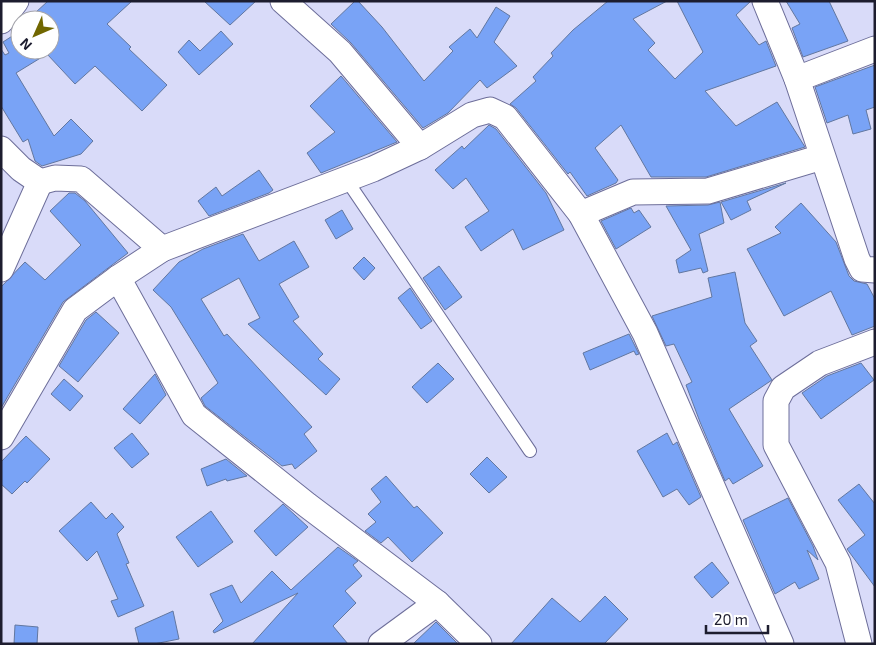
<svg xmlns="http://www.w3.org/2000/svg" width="876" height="645" font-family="'Exo 2',sans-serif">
<rect width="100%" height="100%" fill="#d9dbf9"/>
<g fill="#79a3f6" stroke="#6277a0">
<path d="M48,1H132L107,24L131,47L129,49L167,85L142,111L95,66L75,84L47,54L16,73L54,136L71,119L93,141L81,154L42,166L35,161L28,139L23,142L1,106V49L5,55L9,53L3,42L20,31V50H50V20H32L37,15L35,13Z"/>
<path d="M204,1H256L230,25Z"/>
<path d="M355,1H358L382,27L424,81L453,51L449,47L470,29L477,38L496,7L510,16L494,42L517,66L487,88L480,80L448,113L423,128L351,43L331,24Z"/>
<path d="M608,1H667L633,19L655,43L648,50L675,79L703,52L677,1H751L736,15L759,45L766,41L776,66L705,91L736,126L777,102L805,147L706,177H651L621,125L595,148L618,180L616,183L587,196L570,172L568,174L516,108L510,104L536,81L533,77L553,56L551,53L573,30Z"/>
<path d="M786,1H829L848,41L803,57L792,28L800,24Z"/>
<path d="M221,31L233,44L199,75L178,52L189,40L200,51Z"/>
<path d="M875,65V107L866,110L871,129L853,134L848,115L827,123L815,87Z"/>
<path d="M341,76L397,142L321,173L307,153L335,132L310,106Z"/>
<path d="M489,125L496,129L546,193L564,230L523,250L513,229L481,251L465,227L489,211L466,178L453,189L435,170L462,146L464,149Z"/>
<path d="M259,170L273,190L269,193L209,216L198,201L216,187L222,196Z"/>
<path d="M786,183L747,201L751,210L731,220L721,202Z"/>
<path d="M69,193H75L85,201L128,253L63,302L1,408V287L25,262L45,280L81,245L50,211Z"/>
<path d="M720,202L724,223L699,234L708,271L703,273L701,268L679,273L676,260L691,250L666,206L708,205Z"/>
<path d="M801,203L836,242L849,276L854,281L867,284L875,299V326L852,335L831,291L784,316L747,249L781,233L775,227Z"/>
<path d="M631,208L634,213L639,210L651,227L616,249L601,221Z"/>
<path d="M342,210L353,229L336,239L325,220Z"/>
<path d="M243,234L259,261L294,241L309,267L279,284L299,317L293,321L323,354L318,359L340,379L326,395L248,324L260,318L239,278L201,299L224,336L227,334L312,427L304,434L317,451L295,469L292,464L282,466L205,406L201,398L218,383L171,307L153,290L179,262L203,249Z"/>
<path d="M364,257L375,268L364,280L353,268Z"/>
<path d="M439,266L462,297L445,310L423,278Z"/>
<path d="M735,272L745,323L757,341L750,346L772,380L729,409L763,466L733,484L729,478L725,481L700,422L686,385L692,382L674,344L666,346L652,316L712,297L708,278Z"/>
<path d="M410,288L432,321L421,329L398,298Z"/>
<path d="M96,312L119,333L78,382L59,366L86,320Z"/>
<path d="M629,334L639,354L636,355L634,351L590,370L583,353Z"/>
<path d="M438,363L454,379L427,403L412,387Z"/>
<path d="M861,363L874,380L821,419L802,393L827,376Z"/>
<path d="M155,374L166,395L140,424L123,409Z"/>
<path d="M64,379L83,396L70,411L51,394Z"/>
<path d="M132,433L149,454L132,468L114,448Z"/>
<path d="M667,433L673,445L677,442L701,497L689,505L677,489L663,497L637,451Z"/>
<path d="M26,436L50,459L27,483L25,481L12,494L1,484V462Z"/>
<path d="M487,457L507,477L489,493L470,474Z"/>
<path d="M226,459L247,476L227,481L226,479L207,486L201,469Z"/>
<path d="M386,476L414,508L417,506L443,533L412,562L388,537L381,543L365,531L376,522L368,514L381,502L371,489Z"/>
<path d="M859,484L875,504V587L847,549L865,535L838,500Z"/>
<path d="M788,498L813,546L818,560L807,550L819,579L799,589L795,582L775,594L743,520Z"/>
<path d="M91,502L106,519L112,513L124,527L117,534L129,563L126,564L144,606L118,617L111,601L118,599L97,551L87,561L59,531Z"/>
<path d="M283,504L308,527L276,556L254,531Z"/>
<path d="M211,511L233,542L198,567L176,537Z"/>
<path d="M338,547L358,561L353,565L362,576L345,591L356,603L333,626L348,644H252L298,593L214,633L213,631L223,621L210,594L232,585L241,603L272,571L291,590Z"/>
<path d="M712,562L729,583L712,598L694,577Z"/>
<path d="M605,596L628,619L604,644H511L552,598L580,622Z"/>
<path d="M173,611L179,639L154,644H139L135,628Z"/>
<path d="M436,622L458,644H413Z"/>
<path d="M15,625L38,627L37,644H14Z"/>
</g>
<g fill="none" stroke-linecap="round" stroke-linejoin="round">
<g stroke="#6d6e9a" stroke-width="14">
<path id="lane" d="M346,179L530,451"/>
</g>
<g stroke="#6d6e9a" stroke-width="27">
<g id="street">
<path d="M283,1L340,52L420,147L472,115L490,110L505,117L581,214L645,333L781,644"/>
<path d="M765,1L797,79L857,259L862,269L875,270"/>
<path d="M1,21L16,1"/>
<path d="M797,79L875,49"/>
<path d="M1,149L21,169L40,182L55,178L81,179L162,249"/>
<path d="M581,214L633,192L708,191L822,157"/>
<path d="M1,269L40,182"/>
<path d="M118,278L194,415L307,505L437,603L479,644"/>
<path d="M1,437L75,310L118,278L162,249L373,169L420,147"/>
<path d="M381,644L437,603"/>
<path d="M859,644L838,563L776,445V401L783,388L820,363L875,342"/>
</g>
</g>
<use href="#lane" stroke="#fff" stroke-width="12"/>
<use href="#street" stroke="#fff" stroke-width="25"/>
</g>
<rect width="876" height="645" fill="none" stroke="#1d1d2f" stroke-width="5"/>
<g transform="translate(35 35) rotate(225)"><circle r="24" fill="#ffffff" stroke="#a5a5ac"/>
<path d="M0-4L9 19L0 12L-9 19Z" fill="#716700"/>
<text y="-8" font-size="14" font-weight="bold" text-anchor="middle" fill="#1d1d2f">N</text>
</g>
<path d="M706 625v8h62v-8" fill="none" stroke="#1d1d2f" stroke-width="2.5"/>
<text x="714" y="625" font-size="15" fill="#1d1d2f" stroke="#ffffff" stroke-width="4" paint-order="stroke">20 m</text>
</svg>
